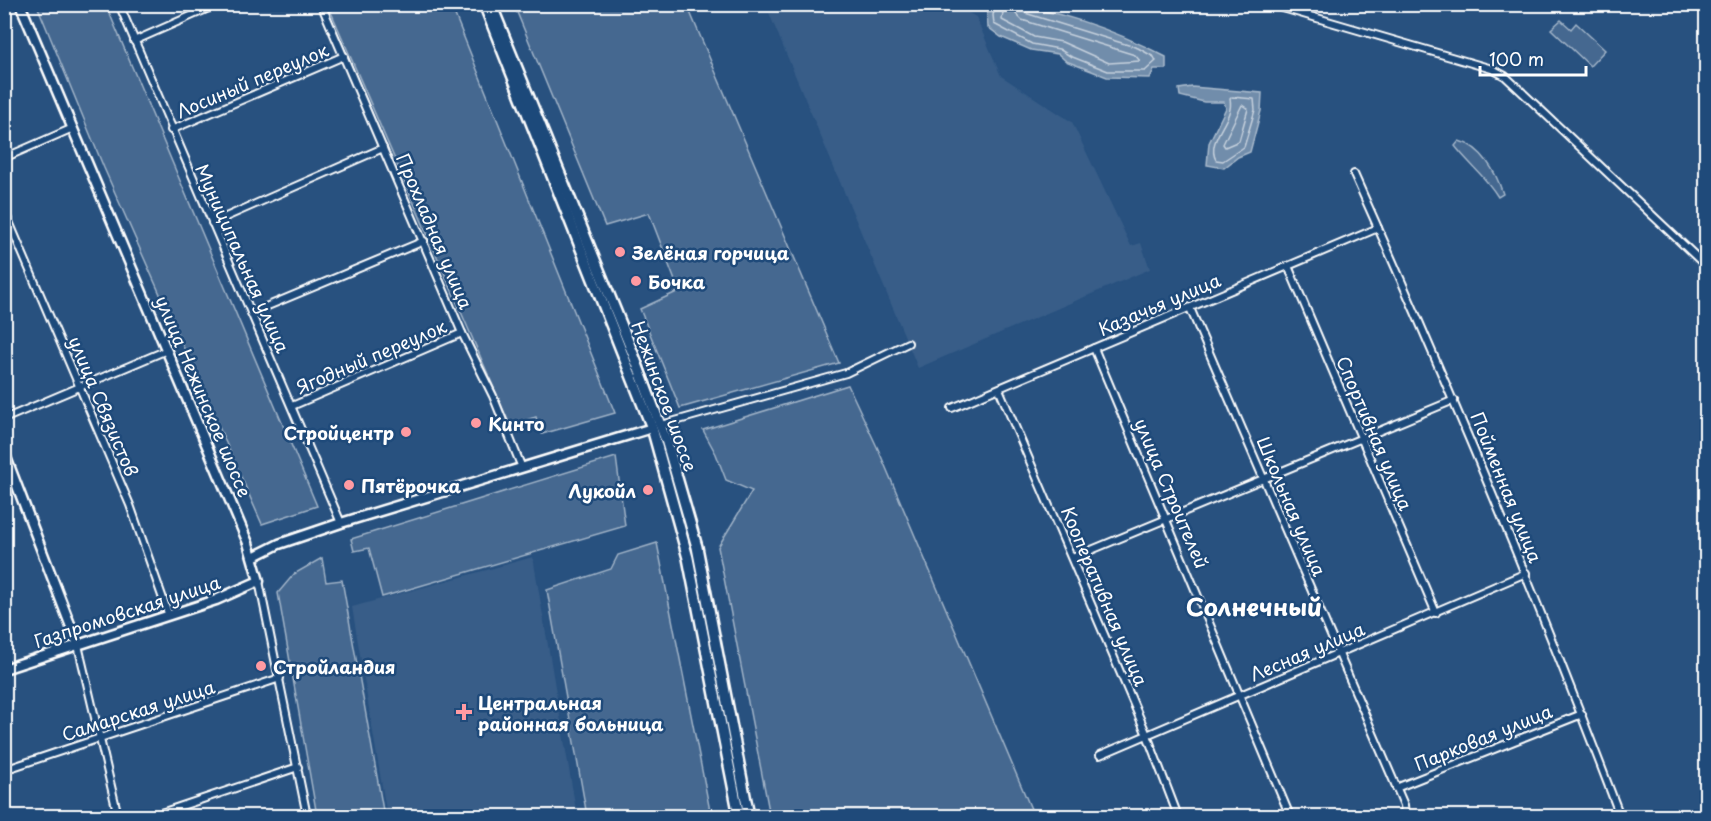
<svg xmlns="http://www.w3.org/2000/svg" width="1711" height="821" font-family="'Playpen Sans',sans-serif">
<rect width="100%" height="100%" fill="#28517f"/>
<filter id="ink" filterUnits="userSpaceOnUse"><feTurbulence type="fractalNoise" baseFrequency=".0167" numOctaves="2"/><feDisplacementMap in="SourceGraphic" scale="12" xChannelSelector="R" yChannelSelector="G"/><feConvolveMatrix kernelMatrix="1 2 1 2 8 2 1 2 1" color-interpolation-filters="sRGB"/></filter>
<g filter="url(#ink)">
<g fill="#375d88">
<path d="M953,4L976,17L1001,76L1072,122L1131,246L1141,243L1150,269L918,368L769,13L816,5Z"/>
<path d="M533,557L577,816H387L352,607Z"/>
</g>
<g fill="#446890" stroke="#a2b4c8" stroke-width="1.5">
<path d="M37,5H106L317,506L262,524L104,168Z"/>
<path d="M328,5H451L615,413L542,434L536,417L510,425Z"/>
<path d="M514,5H687L839,363L680,408L640,309L679,291L649,213L605,226Z"/>
<path d="M1561,20L1571,29L1576,23L1605,50L1590,66L1551,29Z"/>
<path d="M1459,141C1482,147 1496,172 1503,194L1498,197C1486,177 1469,164 1455,146Z"/>
<path d="M848,385L878,449L1034,816H770L718,547L752,491L726,480L716,454L703,430Z"/>
<path d="M616,457L625,526L382,597L369,548L354,551L351,539Z"/>
<path d="M657,543L711,816H587L547,590L611,569L618,555Z"/>
<path d="M322,558L326,582L342,580L384,816H317L278,593L294,574Z"/>
</g>
<g fill="#718dab" stroke="#aabbcd" stroke-width="1.5">
<path d="M991,5C1046,4 1117,31 1166,57V69H1154L1150,78L1107,77L1066,61L1058,54L1031,50L1001,37L988,27L987,14Z"/>
<path d="M1192,87L1262,93L1261,111L1250,152L1238,157L1224,168L1207,165L1209,143L1226,108L1224,102H1204L1180,96L1179,89Z"/>
</g>
<g fill="none" stroke-linecap="round" stroke-linejoin="round">
<g stroke="#c6d1dd" stroke-width="1.5">
<path d="M996,4L993,15L994,24L1032,44L1059,49L1070,56L1108,71H1145L1156,61L1154,57L1138,48L1025,13L1021,4"/>
<path d="M1004,4L1002,20L1034,37L1062,42L1109,63L1140,61L1135,55L1022,20L1016,14L1014,4"/>
<path d="M1232,97L1254,99L1255,110L1244,147L1223,161L1216,160C1205,140 1235,120 1230,99Z"/>
<path d="M1242,105L1248,109L1239,141L1225,147L1223,144Z"/>
</g>
<g stroke="#fff" stroke-width="10">
<g id="street">
<path d="M119,4L341,523"/>
<path d="M321,4L462,333L493,396L522,468"/>
<path d="M1269,4L1492,69L1505,76L1706,266"/>
<path d="M134,41L218,4"/>
<path d="M171,130L344,56"/>
<path d="M4,158L73,128"/>
<path d="M1354,174C1449,386 1538,599 1620,816"/>
<path d="M4,210L130,505L169,616"/>
<path d="M212,223L383,148"/>
<path d="M1288,266L1436,613"/>
<path d="M1190,308L1404,805L1405,816"/>
<path d="M251,313L424,241"/>
<path d="M1094,348L1290,816"/>
<path d="M999,389L1147,735L1178,816"/>
<path d="M292,406L462,333"/>
<path d="M952,408L1378,228"/>
<path d="M4,419L167,350"/>
<path d="M661,425L846,373L908,343"/>
<path d="M1072,558L1454,400"/>
<path d="M259,581L307,816"/>
<path d="M78,645L118,816"/>
<path d="M1100,755L1526,573"/>
<path d="M4,770L280,678"/>
<path d="M1396,788L1582,714"/>
<path d="M152,816L298,767"/>
</g>
</g>
<g stroke="#fff" stroke-width="13">
<g id="secondary">
<path d="M4,452L78,645"/>
<path d="M253,557L279,544L341,523L652,428"/>
<path d="M4,669L216,600L259,581L248,543L20,4"/>
</g>
</g>
<g stroke="#fff" stroke-width="14">
<g id="primary">
<path d="M484,4L652,428L688,558L739,816"/>
<path d="M491,4L634,356L667,443L697,547L749,816"/>
</g>
</g>
<use href="#street" stroke="#1f4a7a" stroke-width="6"/>
<use href="#secondary" stroke="#1f4a7a" stroke-width="8"/>
<use href="#primary" stroke="#1f4a7a" stroke-width="9"/>
</g>
</g>
<g fill="#ff9aa2" stroke="#1f4a7a" stroke-width="2">
<circle cx="620" cy="252" r="6"/>
<circle cx="636" cy="281" r="6"/>
<circle cx="476" cy="423" r="6"/>
<circle cx="406" cy="432" r="6"/>
<circle cx="349" cy="485" r="6"/>
<circle cx="648" cy="490" r="6"/>
<circle cx="261" cy="666" r="6"/>
<path d="M461 703h6v6h6v6h-6v6h-6v-6h-6v-6h6z"/>
</g>
<g text-anchor="middle" dominant-baseline="central" stroke-width="5" stroke-linejoin="round" paint-order="stroke">
<g font-size="18" fill="#fff" stroke="#1f4a7a">
<text transform="translate(252 80) rotate(-23)">Лосиный переулок</text>
<text transform="translate(435 231) rotate(67)">Прохладная улица</text>
<text transform="translate(243 258) rotate(66)">Муниципальная улица</text>
<text transform="translate(1159 304) rotate(-23)">Казачья улица</text>
<text transform="translate(371 356) rotate(-23)">Ягодный переулок</text>
<text transform="translate(204 396) rotate(67)">улица Нежинское шоссе</text>
<text transform="translate(665 396) rotate(70)">Нежинское шоссе</text>
<text transform="translate(104 406) rotate(67)">улица Связистов</text>
<text transform="translate(1375 433) rotate(67)">Спортивная улица</text>
<text transform="translate(1507 487) rotate(68)">Пойменная улица</text>
<text transform="translate(1172 493) rotate(67)">улица Строителей</text>
<text transform="translate(1292 506) rotate(67)">Школьная улица</text>
<text transform="translate(1105 596) rotate(67)">Кооперативная улица</text>
<text transform="translate(127 611) rotate(-18)">Газпромовская улица</text>
<text transform="translate(1307 651) rotate(-23)">Лесная улица</text>
<text transform="translate(138 710) rotate(-18)">Самарская улица</text>
<text transform="translate(1483 737) rotate(-22)">Парковая улица</text>
</g>
<g font-size="18" font-weight="bold" fill="#fff" stroke="#1f4a7a" text-anchor="start">
<text x="632" y="252">Зелёная горчица</text>
<text x="648" y="281">Бочка</text>
<text x="488" y="423">Кинто</text>
<text x="394" y="432" text-anchor="end">Стройцентр</text>
<text x="361" y="485">Пятёрочка</text>
<text x="636" y="490" text-anchor="end">Лукойл</text>
<text x="273" y="666">Стройландия</text>
<text x="478" y="702">Центральная<tspan x="478" dy="21">районная больница</tspan></text>
</g>
<g font-size="24" font-weight="bold" fill="#fff" stroke="#1f4a7a">
<text x="1254" y="606">Солнечный</text>
</g>
</g>
<rect width="1711" height="821" fill="none" stroke="#1f4a7a" stroke-width="24"/>
<rect x="12" y="12" width="1687" height="797" fill="none" stroke="#fff" stroke-width="2" filter="url(#ink)"/>
<path d="M1480 66v9h106v-9" fill="none" stroke="#ffffff" stroke-width="3"/>
<text x="1489" y="66" font-size="18" fill="#ffffff" stroke="#1f4a7a" stroke-width="4.5" paint-order="stroke">100 m</text>
</svg>
